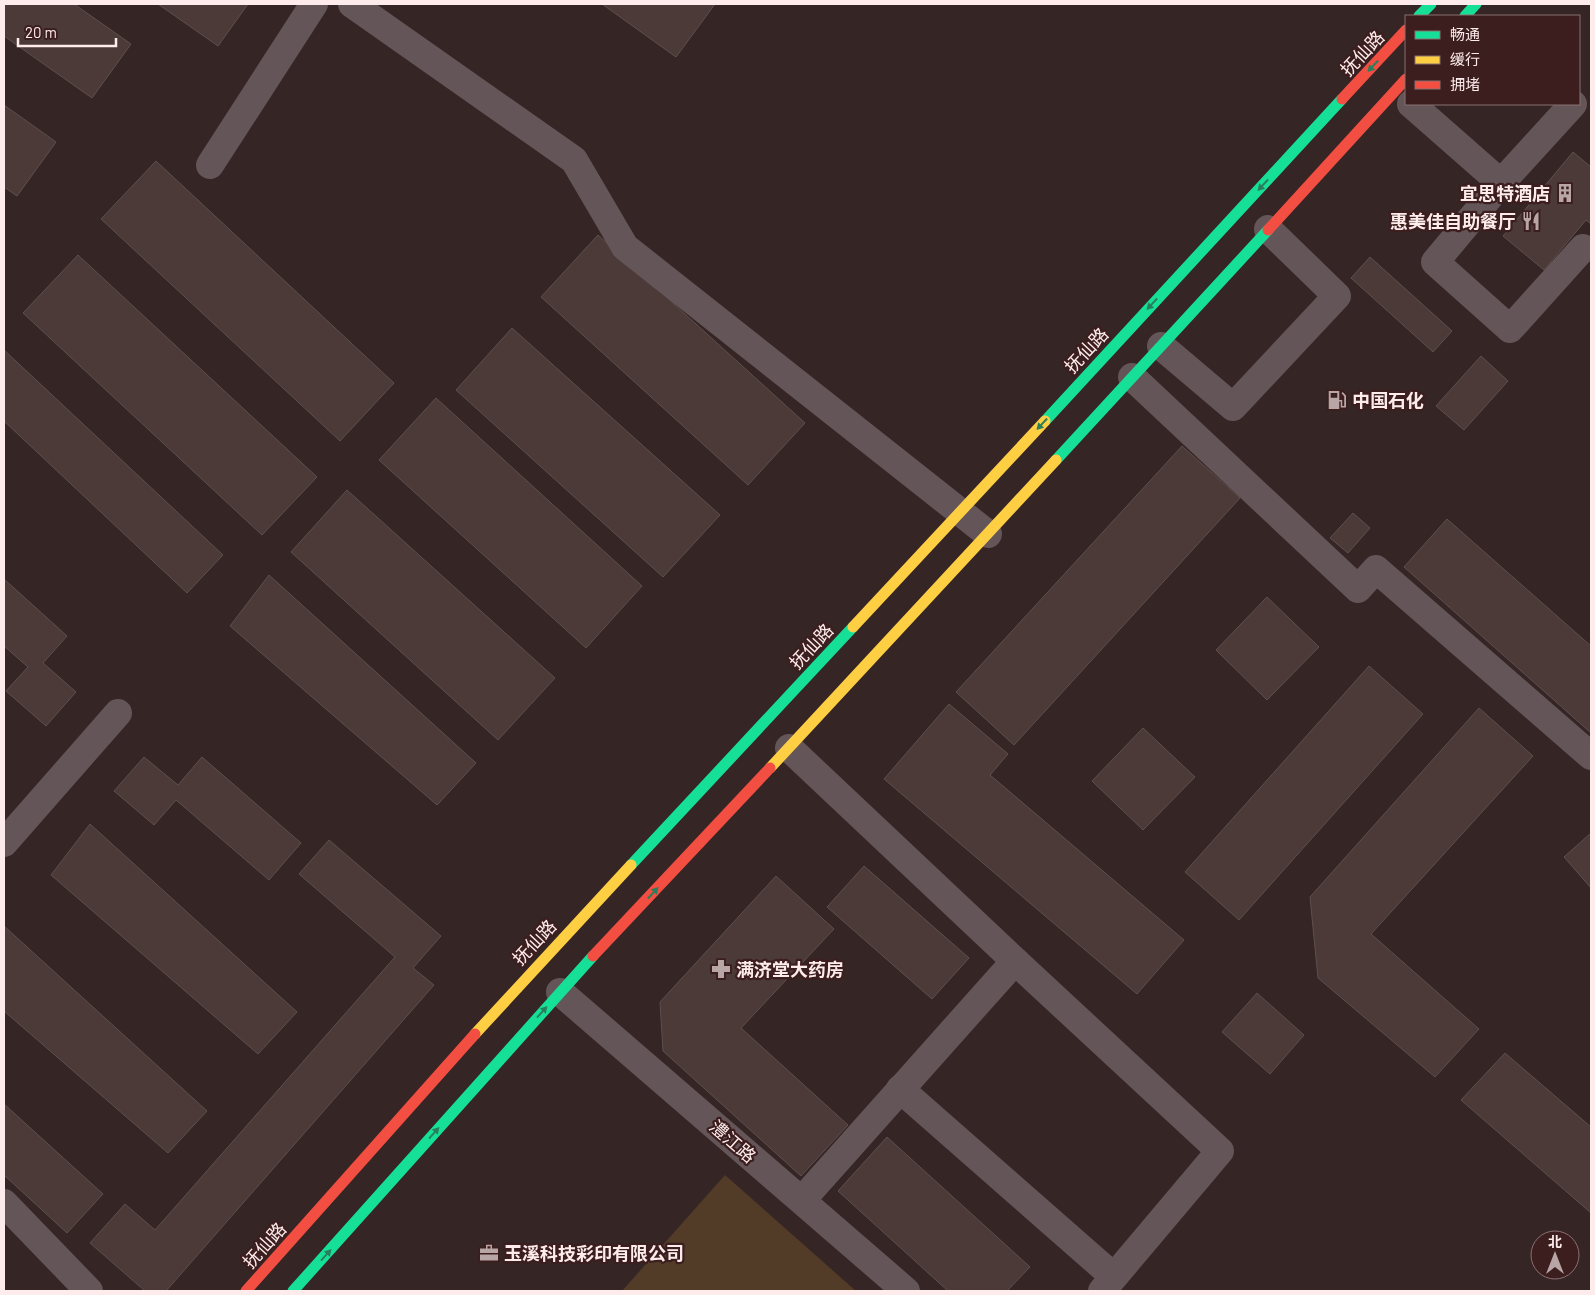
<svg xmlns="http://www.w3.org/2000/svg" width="1595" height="1295" font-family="Barlow,'Noto Sans SC',sans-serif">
<rect width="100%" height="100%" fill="#352525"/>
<path fill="#523c28" d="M725,1175L856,1291H622Z"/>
<g fill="#4b3a38" stroke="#5d504e">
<path d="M4,4H74L131,44L92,98L4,36Z"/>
<path d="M158,4H248L218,46Z"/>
<path d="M602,4H715L676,57Z"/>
<path d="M4,105L56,142L17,196L4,187Z"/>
<path d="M1573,152L1591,167V224L1586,220L1544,270L1503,236Z"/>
<path d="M156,161L394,383L340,441L101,219Z"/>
<path d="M598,235L805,423L748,485L541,297Z"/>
<path d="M78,255L317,477L262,535L23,313Z"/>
<path d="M1370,257L1452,331L1433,352L1351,278Z"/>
<path d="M512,328L720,515L663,577L456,390Z"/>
<path d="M4,350L223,555L187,593L4,421Z"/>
<path d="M1481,356L1508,381L1464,430L1436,406Z"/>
<path d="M436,398L642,586L586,648L379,460Z"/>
<path d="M1182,446L1240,498L1014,745L956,692Z"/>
<path d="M347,490L555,678L498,740L291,552Z"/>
<path d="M1353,513L1370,528L1348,553L1330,538Z"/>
<path d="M1447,519L1591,646V733L1404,567Z"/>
<path d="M269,575L476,763L437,805L230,626Z"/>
<path d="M4,579L67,636L43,663L76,692L46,726L6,691L28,667L4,646Z"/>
<path d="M1267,597L1319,647L1267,700L1216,650Z"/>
<path d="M1369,666L1423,714L1239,920L1185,872Z"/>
<path d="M949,704L1008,754L990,775L1184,940L1137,994L884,779Z"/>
<path d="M1479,708L1533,756L1371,934L1479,1029L1435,1077L1318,978L1310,897Z"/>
<path d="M1143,728L1195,777L1143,830L1092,781Z"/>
<path d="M144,757L178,785L202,757L301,843L269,880L176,800L154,825L114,791Z"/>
<path d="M90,824L297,1012L258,1054L51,875Z"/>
<path d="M1591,833V888L1564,857Z"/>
<path d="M329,840L441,936L413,968L434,985L166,1291H145L90,1243L125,1204L155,1230L395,957L299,874Z"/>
<path d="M864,866L969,958L932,999L827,907Z"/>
<path d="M776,876L834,929L741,1028L848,1125L801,1176L663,1051L660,1002Z"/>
<path d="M4,926L207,1111L168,1153L4,1011Z"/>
<path d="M1257,993L1304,1035L1270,1074L1222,1032Z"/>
<path d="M1505,1053L1591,1127V1213L1461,1100Z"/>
<path d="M4,1104L103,1194L67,1233L4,1175Z"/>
<path d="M887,1137L1030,1267L1007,1291H948L838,1191Z"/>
</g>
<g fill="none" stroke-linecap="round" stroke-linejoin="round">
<g stroke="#645559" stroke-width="28">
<path d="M352,4L574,160L625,247L988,534"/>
<path d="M1411,104L1501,183L1435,262L1510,329L1583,248"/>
<path d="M210,165L314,4"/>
<path d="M1501,183L1573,104"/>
<path d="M1161,346L1233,407L1337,296L1268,229"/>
<path d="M1132,377L1358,589L1376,569L1591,756"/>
<path d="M789,748L1015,961L1220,1151L1102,1291"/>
<path d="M4,843L118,713"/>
<path d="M560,992L906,1291"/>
<path d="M900,1089L1113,1276"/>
<path d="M802,1200L1015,961"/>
<path d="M4,1203L89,1291"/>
</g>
<g stroke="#16e098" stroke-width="11">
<path d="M1419,16L1431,4"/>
<path d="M1465,16L1476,4"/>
<path d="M1045,421L1342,99"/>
<path d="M1056,460L1268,230"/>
<path d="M631,865L853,627"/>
<path d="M293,1291L593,956"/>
</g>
<g stroke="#ffcf43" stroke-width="11">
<path d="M853,627L1045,421"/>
<path d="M770,768L1056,460"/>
<path d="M475,1034L631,865"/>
</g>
<g stroke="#f24e42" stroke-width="11">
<path d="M1342,99L1406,30"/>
<path d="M1268,230L1406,79"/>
<path d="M593,956L770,768"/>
<path d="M246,1291L475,1034"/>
</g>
</g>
<defs><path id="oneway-solid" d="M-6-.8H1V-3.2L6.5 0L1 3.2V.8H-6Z" transform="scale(1.25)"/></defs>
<g fill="#297f5b">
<use href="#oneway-solid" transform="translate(1373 66) rotate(133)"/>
<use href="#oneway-solid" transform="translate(1263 185) rotate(133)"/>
<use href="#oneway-solid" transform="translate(1152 304) rotate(133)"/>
<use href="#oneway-solid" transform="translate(1042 424) rotate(133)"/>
<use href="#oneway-solid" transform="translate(653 893) rotate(-47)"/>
<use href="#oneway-solid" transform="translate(542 1012) rotate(-48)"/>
<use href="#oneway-solid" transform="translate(434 1133) rotate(-48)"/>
<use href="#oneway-solid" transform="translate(326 1255) rotate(-48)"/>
</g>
<defs>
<g id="building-bare" transform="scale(1.5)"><path d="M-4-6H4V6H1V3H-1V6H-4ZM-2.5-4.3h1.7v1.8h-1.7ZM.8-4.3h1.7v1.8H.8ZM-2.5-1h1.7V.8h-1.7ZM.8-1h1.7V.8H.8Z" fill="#b8a6a6" stroke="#3c1e1e" stroke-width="2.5" paint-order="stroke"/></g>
<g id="restaurant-bare" transform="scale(1.5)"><path d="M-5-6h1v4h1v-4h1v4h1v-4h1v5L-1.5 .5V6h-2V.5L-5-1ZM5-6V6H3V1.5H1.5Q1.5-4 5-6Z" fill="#b8a6a6" stroke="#3c1e1e" stroke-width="2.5" paint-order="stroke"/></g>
<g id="fuel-bare" transform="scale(1.5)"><path d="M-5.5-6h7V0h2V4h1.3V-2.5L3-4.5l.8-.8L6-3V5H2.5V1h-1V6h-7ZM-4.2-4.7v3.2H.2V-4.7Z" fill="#b8a6a6" stroke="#3c1e1e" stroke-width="2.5" paint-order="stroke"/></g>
<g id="pharmacy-bare" transform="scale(1.5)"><path d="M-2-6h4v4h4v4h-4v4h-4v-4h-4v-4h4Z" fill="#b8a6a6" stroke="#3c1e1e" stroke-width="2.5" paint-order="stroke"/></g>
<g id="office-bare" transform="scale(1.5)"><path d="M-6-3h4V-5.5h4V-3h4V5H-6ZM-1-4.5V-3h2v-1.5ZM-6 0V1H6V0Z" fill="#b8a6a6" stroke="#3c1e1e" stroke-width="2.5" paint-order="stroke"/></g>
</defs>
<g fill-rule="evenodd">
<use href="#building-bare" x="1565" y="193"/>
<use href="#restaurant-bare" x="1531" y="221"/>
<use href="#fuel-bare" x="1337" y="400"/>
<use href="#pharmacy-bare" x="721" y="969"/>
<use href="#office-bare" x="489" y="1253"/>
</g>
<g text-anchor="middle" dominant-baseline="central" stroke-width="4.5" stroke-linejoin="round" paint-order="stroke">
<g font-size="18" fill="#feecec" stroke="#3c1e1e">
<text transform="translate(1362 53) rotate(-47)">抚仙路</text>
<text transform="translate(1086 350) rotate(-47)">抚仙路</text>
<text transform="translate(811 646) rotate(-47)">抚仙路</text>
<text transform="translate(534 942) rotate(-47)">抚仙路</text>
<text transform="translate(733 1141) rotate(41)">澧江路</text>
<text transform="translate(264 1245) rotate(-48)">抚仙路</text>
</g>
<g font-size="18" font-weight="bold" fill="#feecec" stroke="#3c1e1e" text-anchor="start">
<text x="1550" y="193" text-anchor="end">宜思特酒店</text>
<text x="1516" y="221" text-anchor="end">惠美佳自助餐厅</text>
<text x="1352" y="400">中国石化</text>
<text x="736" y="969">满济堂大药房</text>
<text x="504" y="1253">玉溪科技彩印有限公司</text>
</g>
</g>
<rect width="1595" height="1295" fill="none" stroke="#feecec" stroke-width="10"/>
<rect x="1405" y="15" width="175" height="90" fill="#3c1e1e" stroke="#8a7070"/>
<rect x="1415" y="31" width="25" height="8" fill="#16e098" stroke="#8a7070"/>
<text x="1450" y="40" font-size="15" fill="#feecec">畅通</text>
<rect x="1415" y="56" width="25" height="8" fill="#ffcf43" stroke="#8a7070"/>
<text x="1450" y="65" font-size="15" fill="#feecec">缓行</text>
<rect x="1415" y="81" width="25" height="8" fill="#f24e42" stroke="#8a7070"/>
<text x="1450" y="90" font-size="15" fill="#feecec">拥堵</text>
<g transform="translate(1555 1255)"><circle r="24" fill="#3c1e1e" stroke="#8a7070"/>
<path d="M0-4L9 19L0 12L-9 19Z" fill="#b8a6a6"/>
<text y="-8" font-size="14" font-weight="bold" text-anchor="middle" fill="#feecec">北</text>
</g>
<path d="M18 38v8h98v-8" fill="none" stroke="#feecec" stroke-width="2.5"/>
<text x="25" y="38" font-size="15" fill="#feecec" stroke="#3c1e1e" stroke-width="4" paint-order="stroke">20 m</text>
</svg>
